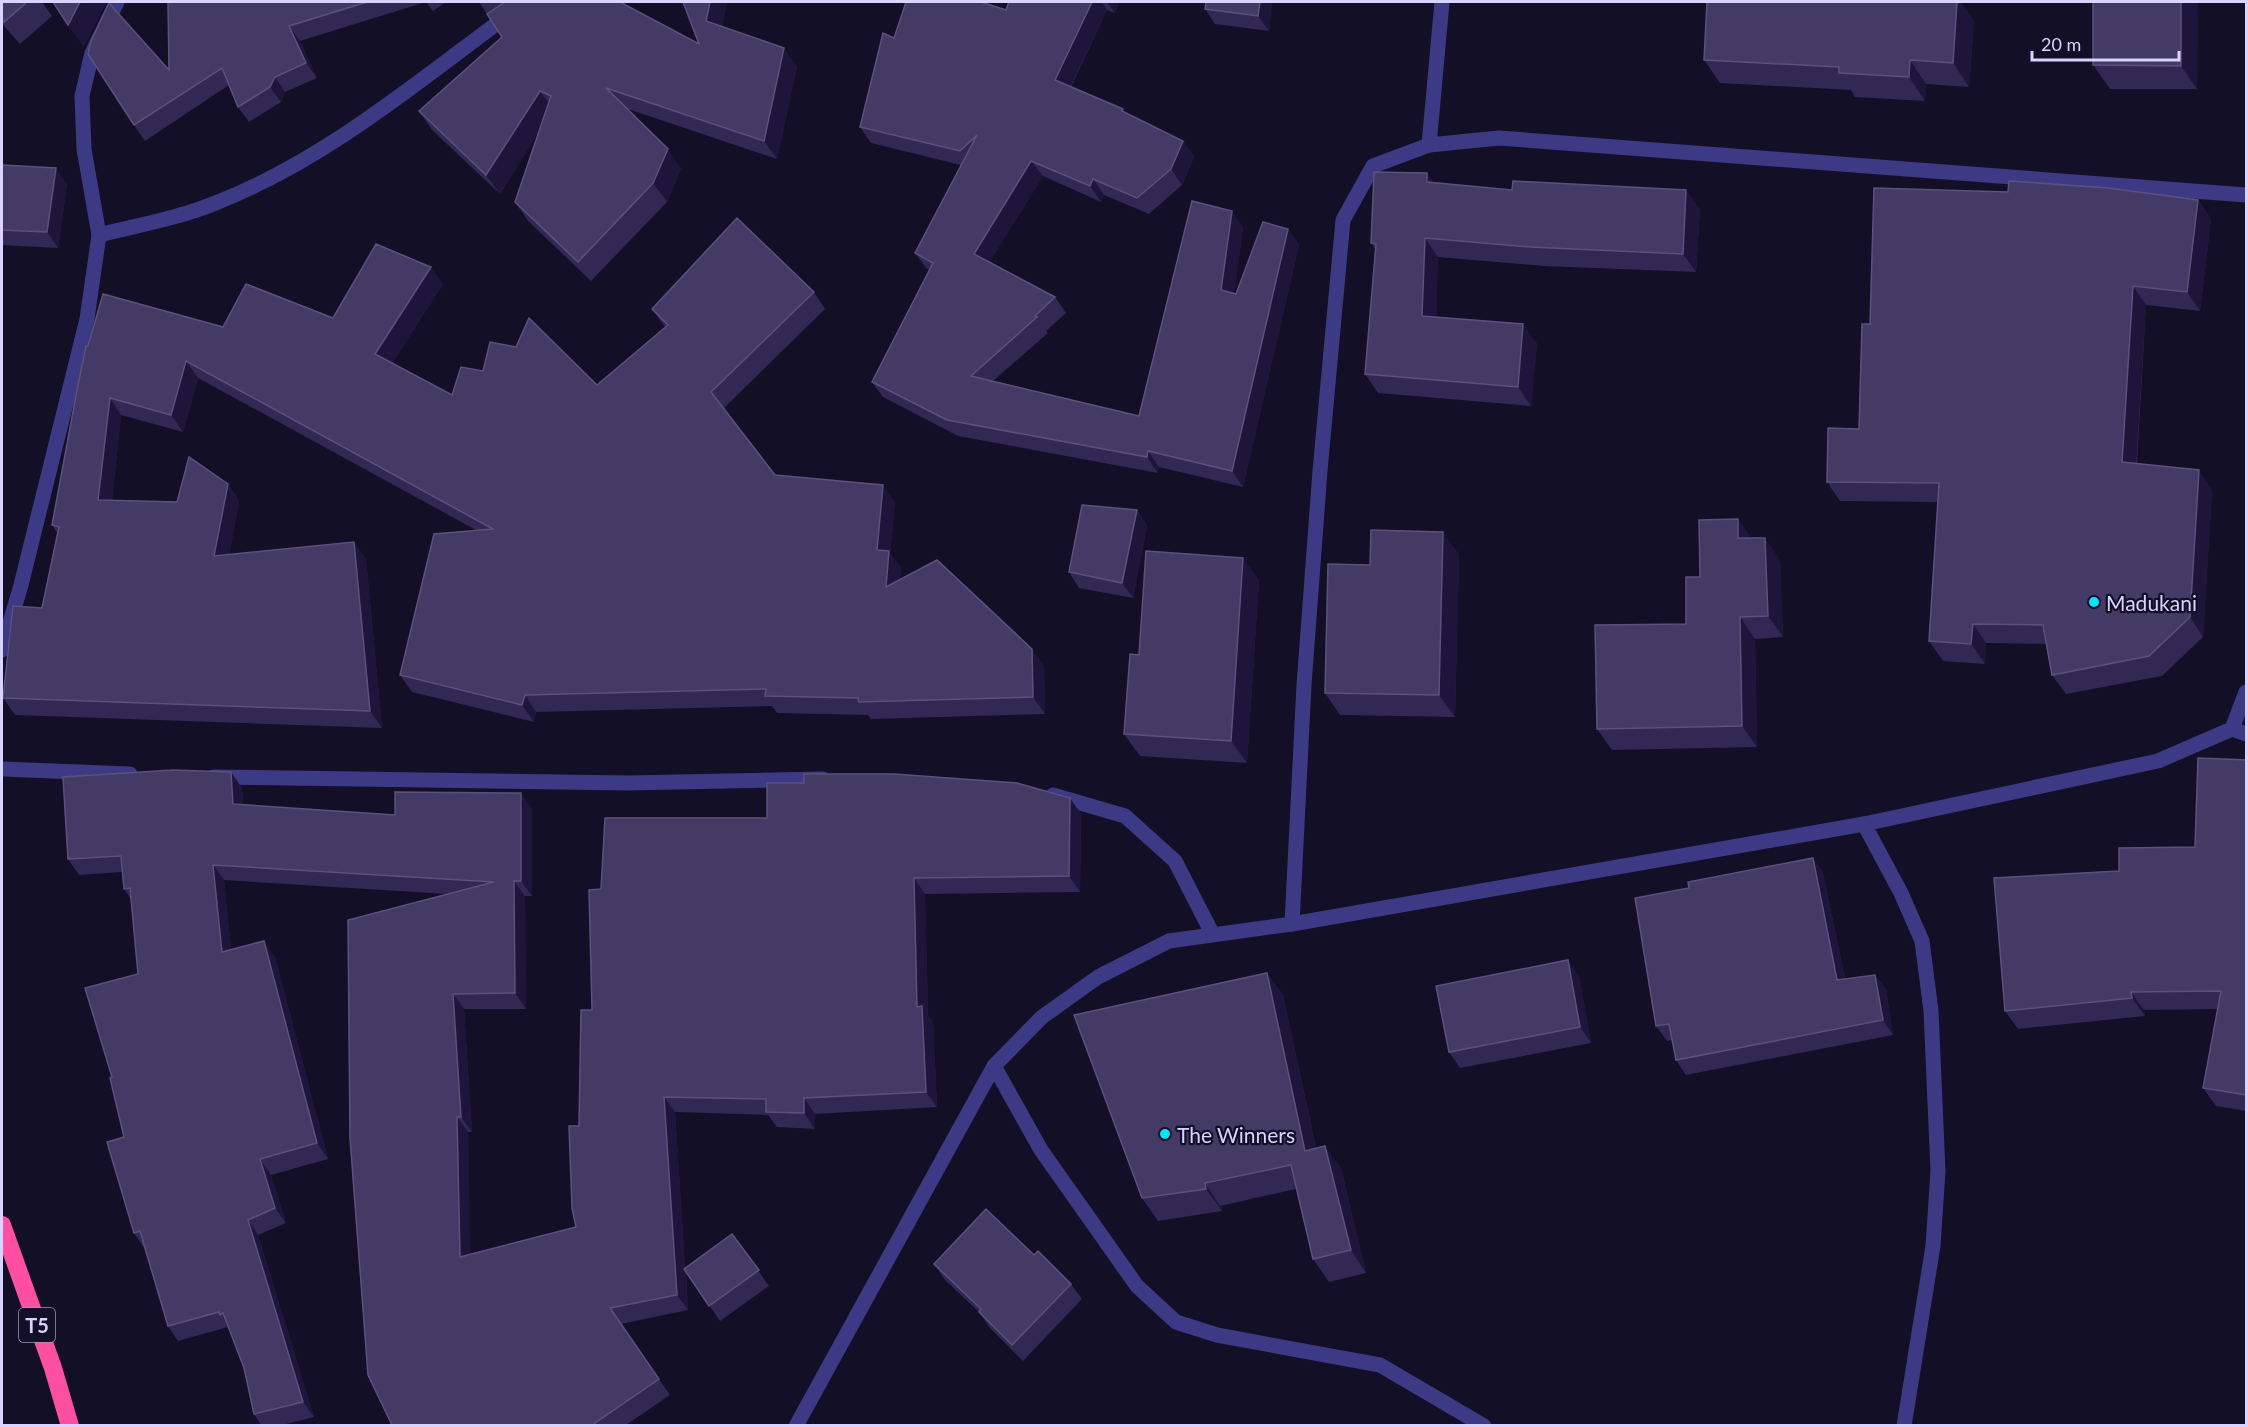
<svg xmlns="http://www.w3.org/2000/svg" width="2248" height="1427" font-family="Lato,sans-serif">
<rect width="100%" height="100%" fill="#130f26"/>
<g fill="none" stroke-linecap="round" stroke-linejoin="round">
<g stroke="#3d3a85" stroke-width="15">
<path d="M1429,145L1442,2"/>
<path d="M99,235C139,225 180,218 218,202C332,157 428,73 526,2"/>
<path d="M2,650L21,585L87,319L99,235L84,149L82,96L92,53L117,2"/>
<path d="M2232,729L2246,734"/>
<path d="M2,769L130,774"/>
<path d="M214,777L627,783L823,779"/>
<path d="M1053,795L1125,816L1175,861L1212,933"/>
<path d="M1864,824L1901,893L1922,941L1931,1011L1938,1171L1933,1246L1904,1426"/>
<path d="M1292,924L1304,685L1320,471L1343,220L1373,166L1429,145L1499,138L2246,195"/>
<path d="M994,1066L1041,1150L1137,1286L1176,1322L1217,1335L1380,1365L1484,1426"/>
<path d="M796,1426L994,1066L1042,1017L1098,977L1169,941L1292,924L1864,824L2158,761L2232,729L2246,692"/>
</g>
<path stroke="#ff4fa3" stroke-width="18" d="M2,1225L53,1368L70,1426"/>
</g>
<g fill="#312854">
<path d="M2,2H42L52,16L20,44L2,24Z"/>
<path d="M168,2H446L433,11L426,2L300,41L317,78L285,92L281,102L249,122L238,107L229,85L145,141L134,125L169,70Z"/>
<path d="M479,2H620L699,44L683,2H727L722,26L797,66L777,159L628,109L681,168L667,202L591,281L528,221L515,202L539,131L500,194L432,130L419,111L502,37Z"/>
<path d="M1009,2H1119L1115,13L1107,10L1071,87L1123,109L1125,113L1183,141L1194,157L1182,185L1149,214L1104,195L1101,202L1043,176L989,262L1055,297L1066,313L1046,331L1048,333L993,381L1139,416L1243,227L1234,294H1236L1288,229L1299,245L1243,487L1159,467L1158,473L958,436L883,397L872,382L929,270L926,268L915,253L961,165L871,143L860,127L894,38L1006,10Z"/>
<path d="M1272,2L1269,31L1215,24L1205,9Z"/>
<path d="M2093,2H2198L2197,89H2110L2093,65Z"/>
<path d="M1974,21L1969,87L1926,84L1925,101L1855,97L1851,90L1720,83L1704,60Z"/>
<path d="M2,165L67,184L58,248L2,245Z"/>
<path d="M1434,183L1700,209L1696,272L1543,266L1438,257L1436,317L1537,343L1531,406L1378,393L1365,374L1376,250L1371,243Z"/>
<path d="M2198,200L2211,219L2200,311L2146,305L2137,464L2212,490L2203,637L2162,676L2066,694L2052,675L2047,644L1986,643L1985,664L1943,661L1929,641L1938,502L1840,501L1827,482L1859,429L1870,324Z"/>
<path d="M443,284L392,363L452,395L483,371L597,385L665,327L652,309L814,292L825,309L724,408L775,475L895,502L890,554L901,568L900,580L1044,666L1045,714L871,719L868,715L777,713L772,706L536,712L534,722L412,692L400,675L476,530L198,378L183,432L121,415L112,500L177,502L228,484L239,501L229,555L366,559L382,728L15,715L3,698L42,608L57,533L52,525L88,346L223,327L333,318Z"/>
<path d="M1137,510L1147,526L1133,598L1079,588L1069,572Z"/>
<path d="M1738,519L1751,538L1780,560L1783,637L1755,639L1757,747L1612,750L1597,729L1686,624L1700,577Z"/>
<path d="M1459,554L1455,717L1340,715L1325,693Z"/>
<path d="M1259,580L1247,763L1140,756L1124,734L1139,655Z"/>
<path d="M2247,760V1111L2216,1106L2203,1088L2218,1009L2144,1010L2145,1016L2018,1029L2005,1011L2119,871L2195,847Z"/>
<path d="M242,788L243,805L395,815L532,808V896H525L526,1009H464L472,1132H468L470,1254L576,1227L579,1126L592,1010L601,889L767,818L1081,814L1080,892L925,894L928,1015L933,1022L937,1107L815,1114V1129L777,1127L768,1115L675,1112L685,1268L732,1234L769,1286L720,1321L686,1272L688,1310L621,1324L670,1395L626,1425H392L447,894L224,880L231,950L275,957L328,1159L271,1175L286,1223L258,1235L314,1417L282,1425H261L254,1414L244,1368L228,1327L178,1341L168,1326L144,1248L134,1233L124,1137L112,1077L138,974L131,899L124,889L122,872L79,875L68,859Z"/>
<path d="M1813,858L1823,873L1845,979L1875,975L1886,990L1893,1035L1686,1075L1676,1060L1672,1040L1667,1041L1656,1026L1689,888Z"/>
<path d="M1267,973L1283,995L1316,1148L1341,1168L1366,1273L1329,1282L1313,1259L1296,1189L1220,1206L1222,1211L1158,1221L1142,1198Z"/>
<path d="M1579,976L1591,1043L1460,1068L1449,1052Z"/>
<path d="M1034,1255L1071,1284L1082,1299L1023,1361L990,1328L979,1312L945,1280L934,1264Z"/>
</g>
<g fill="#1d163a">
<path d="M80,2H105L106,3L84,47L68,25Z"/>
<path d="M710,2H727L719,40L706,21Z"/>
<path d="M1092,2H1102L1107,10L1066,96L1055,80Z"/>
<path d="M1107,2H1119L1115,13Z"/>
<path d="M1260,2H1272L1269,31L1258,16Z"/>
<path d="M1957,2H1961L1974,21L1969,87L1953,63Z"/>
<path d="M2181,2H2198L2197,89L2181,66Z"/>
<path d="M289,26L300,41L317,78L306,63Z"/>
<path d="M784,48L797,66L777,159L764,141Z"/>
<path d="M1910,60L1926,84L1925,101L1909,77Z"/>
<path d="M275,77L285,92L281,102L270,87Z"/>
<path d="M540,91L553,109L500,194L486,175Z"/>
<path d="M1183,141L1194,157L1182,185L1171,169Z"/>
<path d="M668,149L681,168L667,202L653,183Z"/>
<path d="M1031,161L1043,176L985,270L974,254Z"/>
<path d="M56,168L67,184L58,248L47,232Z"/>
<path d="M1427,173L1441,192L1427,182Z"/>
<path d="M1093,179L1104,195L1101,202L1090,186Z"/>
<path d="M1686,190L1700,209L1696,272L1683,254Z"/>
<path d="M2198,200L2211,219L2200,311L2187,292Z"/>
<path d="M1232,211L1243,227L1233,306L1221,290Z"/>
<path d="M1288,229L1299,245L1243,487L1232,471Z"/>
<path d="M1425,238L1438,257L1436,335L1422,316Z"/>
<path d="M431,267L443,284L387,371L375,354Z"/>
<path d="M2133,286L2146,305L2135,482L2122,462Z"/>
<path d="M1523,324L1537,343L1531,406L1518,387Z"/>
<path d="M186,361L198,378L183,432L171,415Z"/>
<path d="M110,398L121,415L110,517L98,500Z"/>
<path d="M1148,451L1159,467L1158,473L1147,457Z"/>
<path d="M2199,470L2212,490L2203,637L2190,617Z"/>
<path d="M228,484L239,501L226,573L214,556Z"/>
<path d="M883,485L895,502L890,554L901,568L898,604L886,587L877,550Z"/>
<path d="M1137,510L1147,526L1133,598L1122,583Z"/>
<path d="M1738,519L1753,541L1738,538Z"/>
<path d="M1443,532L1459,554L1455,717L1439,695Z"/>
<path d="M1765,538L1780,560L1783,637L1768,616Z"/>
<path d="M354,542L366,559L382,728L370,711Z"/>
<path d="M1243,558L1259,580L1247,763L1231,741Z"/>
<path d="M1740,617L1755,639L1757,747L1742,726Z"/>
<path d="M1973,624L1986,643L1985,664L1971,644Z"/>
<path d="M1032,649L1044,666L1045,714L1033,697Z"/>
<path d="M525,695L536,712L534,722L522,705Z"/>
<path d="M231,772L242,788L244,820L233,804Z"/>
<path d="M521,793L532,808V896L521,881Z"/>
<path d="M1070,798L1081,814L1080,892L1069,876Z"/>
<path d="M1813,858L1823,873L1848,995L1837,980Z"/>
<path d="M213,865L224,880L233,968L222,952Z"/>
<path d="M914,878L925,894L928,1015L933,1022L937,1107L926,1092L917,1007Z"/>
<path d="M514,881L525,896L526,1009L515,993Z"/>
<path d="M264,941L275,957L328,1159L317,1143Z"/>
<path d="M1568,960L1579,976L1591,1043L1580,1027Z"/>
<path d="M1267,973L1283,995L1321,1173L1305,1151Z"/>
<path d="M1875,975L1886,990L1893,1035L1883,1020Z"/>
<path d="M2131,992L2144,1010L2145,1016L2132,998Z"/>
<path d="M453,994L464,1009L472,1132L461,1117Z"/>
<path d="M664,1097L675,1112L688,1310L677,1295Z"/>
<path d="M804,1098L815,1114V1129L804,1113Z"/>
<path d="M457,1117L468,1132L471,1272L460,1257Z"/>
<path d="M1325,1146L1341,1168L1366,1273L1351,1250Z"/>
<path d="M260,1159L271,1175L286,1223L275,1208Z"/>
<path d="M1205,1183L1220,1206L1222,1211L1206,1189Z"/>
<path d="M248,1220L258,1235L314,1417L303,1402Z"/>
</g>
<g fill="#433a66" stroke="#5a527e" stroke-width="1.5">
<path d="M2,2H27L4,22L2,18Z"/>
<path d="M53,2H80L68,25Z"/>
<path d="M168,2H367L289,26L306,63L275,77L270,87L238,107L222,68L134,125L88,54L91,41L109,3L169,70Z"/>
<path d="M505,2H620L699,44L683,2H710L706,21L784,48L764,141L606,88L668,149L653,183L578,262L515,202L551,96L540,91L486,175L419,111L502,37L487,14Z"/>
<path d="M906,2H981L1006,10L1009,2H1092L1055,80L1123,109L1122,111L1183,141L1171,169L1137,198L1093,179L1090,186L1031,161L974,254L1055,297L1035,316L1037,317L971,376L1139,416L1192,201L1232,211L1221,290L1236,294L1263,222L1288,229L1232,471L1148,451L1147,457L947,420L872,382L933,263L915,253L977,135L960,151L860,127L883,33L894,38Z"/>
<path d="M1206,2H1260L1258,16L1205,9Z"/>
<path d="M1707,2H1957L1953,63L1910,60L1909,77L1839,73V67L1704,60Z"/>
<path d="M2093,2H2181V66L2093,65Z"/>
<path d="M2,165L56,168L47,232L2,230Z"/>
<path d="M1374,172L1427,173V182L1512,190L1513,181L1686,190L1683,254L1530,247L1425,238L1422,316L1523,324L1518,387L1365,374L1376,244L1371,243Z"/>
<path d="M2009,181L2108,188L2198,200L2187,292L2133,286L2122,462L2199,470L2190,617L2149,656L2052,675L2043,625L1973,624L1971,644L1929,641L1939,483L1827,482L1828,428L1859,429L1862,324H1870L1874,188L2008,192Z"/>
<path d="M737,218L814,292L711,392L775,475L883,485L877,550L889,551L886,587L937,560L1032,649L1033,697L859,702L858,698L765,696L766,689L525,695L522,705L400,675L434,534L493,529L186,361L171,415L110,398L98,500L177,502L189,457L228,484L214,556L354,542L370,711L3,698L13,606L42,608L59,527L52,525L77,390L86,346H88L103,294L223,327L246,284L333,318L376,244L431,267L375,354L452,395L461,367L483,371L490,342L516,347L529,318L597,385L668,325L652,309Z"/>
<path d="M1082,505L1137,510L1122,583L1069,572Z"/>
<path d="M1738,519V538H1765L1768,616L1740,617L1742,726L1597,729L1595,625L1686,624V577H1700L1699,520Z"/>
<path d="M1371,530L1443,532L1439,695L1325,693L1328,564L1370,565Z"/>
<path d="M1146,551L1243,558L1231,741L1124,734L1130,654L1139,655Z"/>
<path d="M2198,758L2247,760V1095L2203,1088L2221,991L2131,992L2132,998L2005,1011L1994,878L2119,871V848L2195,847Z"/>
<path d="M173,770L231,772L233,804L395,815V792L521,793V881H514L515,993L453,994L461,1117H457L460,1257L576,1227L572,1208L569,1126H579L581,1010H592L589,890L601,889L605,818H767V783H804V774H894L1017,783L1070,798L1069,876L914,878L917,1007L922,1006L926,1092L804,1098V1113L766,1112V1099L664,1097L677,1295L610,1308L659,1379L592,1425H392L368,1375L350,1138L348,920L494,882L213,865L222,952L264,941L317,1143L260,1159L275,1208L248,1220L303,1402L254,1414L244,1368L223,1313L220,1315L219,1312L168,1326L140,1231L134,1233L107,1142L124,1137L110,1078L112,1077L85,988L138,974L130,888L124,889L121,856L68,859L63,777Z"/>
<path d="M1813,858L1837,980L1875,975L1883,1020L1676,1060L1669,1024L1656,1026L1635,898L1689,888L1688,882Z"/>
<path d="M1568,960L1580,1027L1449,1052L1436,986Z"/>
<path d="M1267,973L1305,1151L1325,1146L1351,1250L1313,1259L1291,1165L1205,1183L1206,1189L1142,1198L1074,1015Z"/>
<path d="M986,1209L1034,1255L1038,1251L1071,1284L1012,1345L979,1312L981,1309L934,1264Z"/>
<path d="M732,1234L759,1270L709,1306L684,1269Z"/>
</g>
<g fill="#00e5ff" stroke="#130f26" stroke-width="2">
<circle cx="2094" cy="602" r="6"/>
<circle cx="1165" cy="1134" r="6"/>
</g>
<g text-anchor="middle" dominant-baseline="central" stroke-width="4.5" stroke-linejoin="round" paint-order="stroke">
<rect fill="#130f26" stroke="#9e99be" stroke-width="1.5" x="19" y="1308" width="36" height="34" rx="4.5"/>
<g font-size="20" font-weight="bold" fill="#d9d4ff">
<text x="37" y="1325">T5</text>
</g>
<g font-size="21" fill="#d9d4ff" stroke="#130f26" text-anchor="start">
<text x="2106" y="602">Madukani</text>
<text x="1177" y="1134">The Winners</text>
</g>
</g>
<rect width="2248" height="1427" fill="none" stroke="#d9d4ff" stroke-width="6"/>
<path d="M2032 51v9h147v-9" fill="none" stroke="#d9d4ff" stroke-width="3"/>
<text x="2041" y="51" font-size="18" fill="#d9d4ff" stroke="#130f26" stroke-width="4.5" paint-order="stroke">20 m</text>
</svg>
